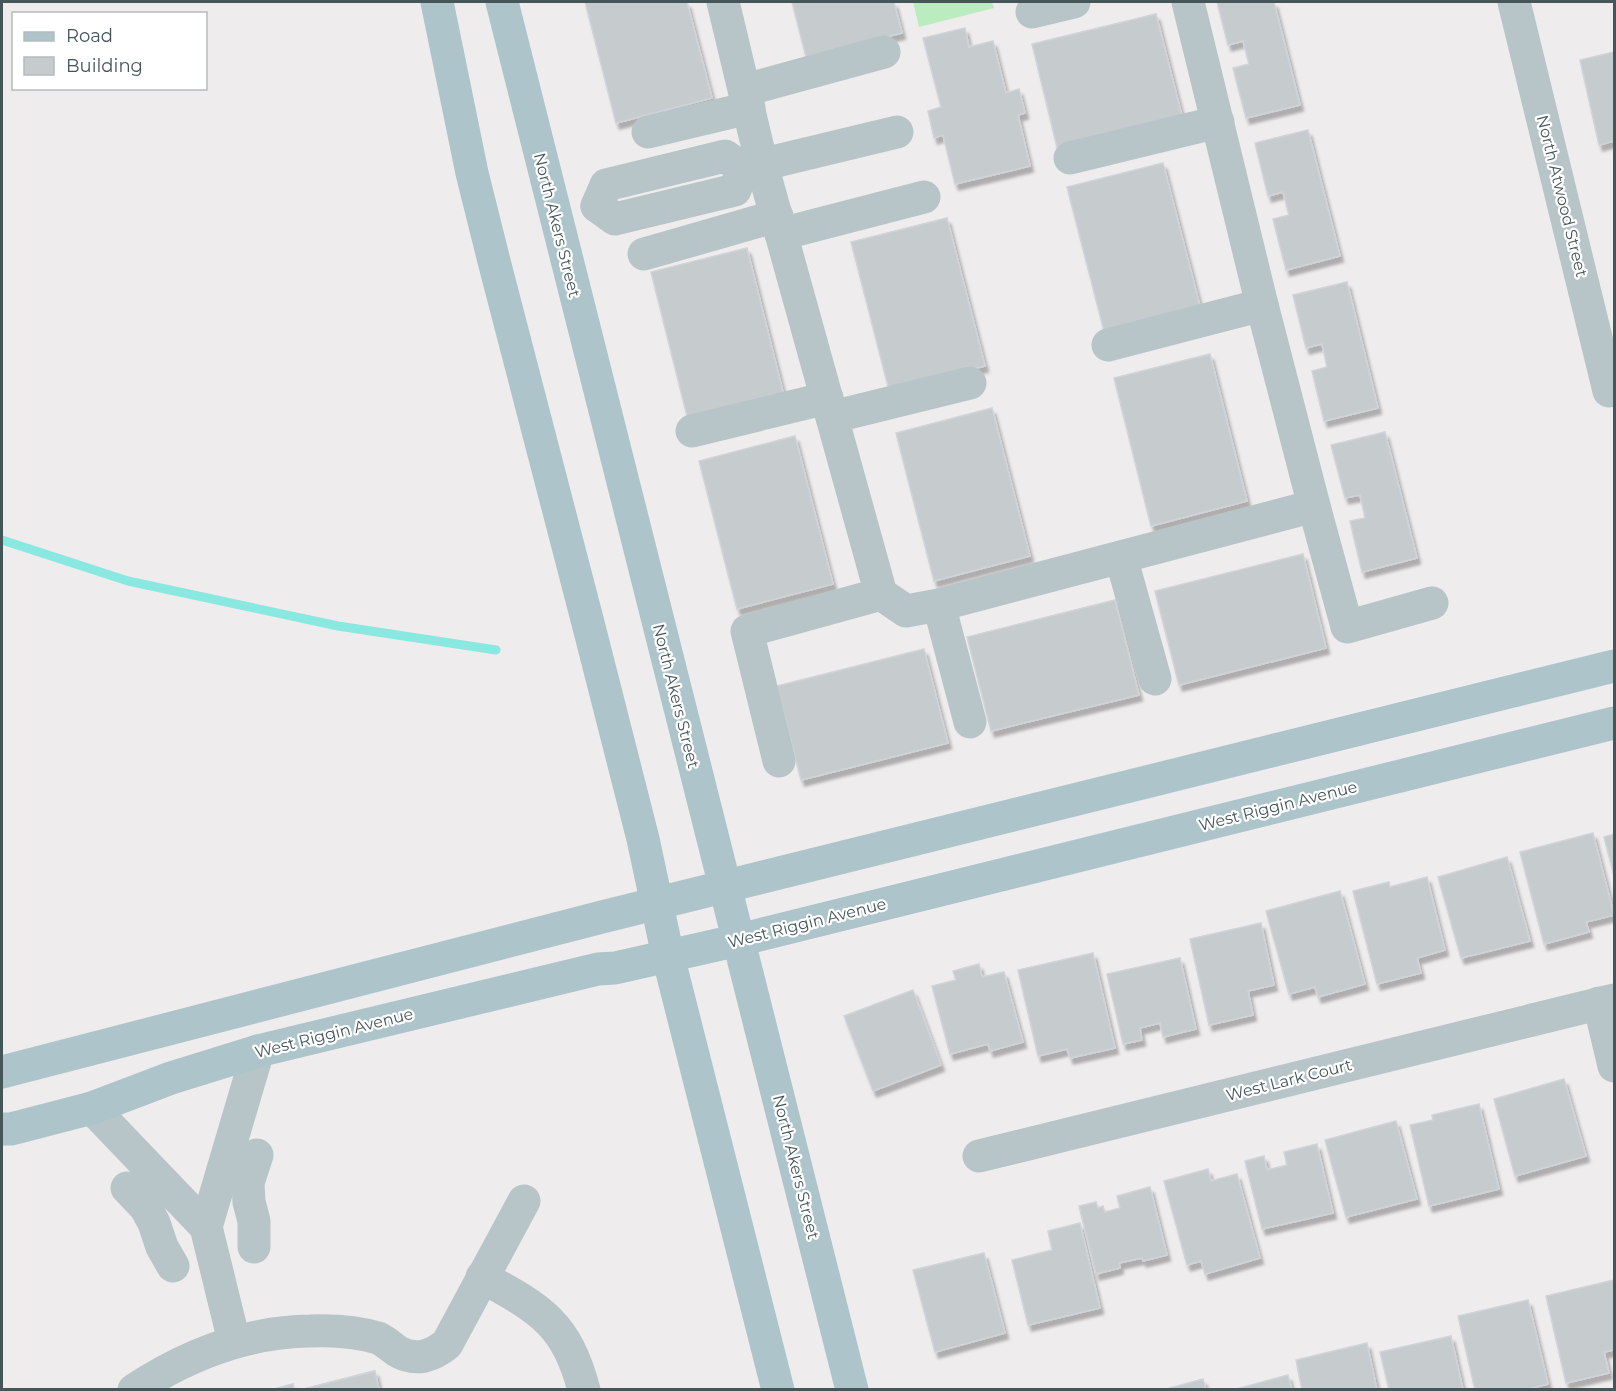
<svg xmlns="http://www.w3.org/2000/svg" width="1616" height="1391" font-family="Montserrat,sans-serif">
<defs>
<filter id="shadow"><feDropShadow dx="3.5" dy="6" stdDeviation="1.5" flood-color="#0004"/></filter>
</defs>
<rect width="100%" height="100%" fill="#efeced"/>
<path fill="#baecbf" d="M913,2H992L994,8L919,27Z"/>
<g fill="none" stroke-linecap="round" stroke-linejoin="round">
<path stroke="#89e8e0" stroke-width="9" d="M2,540L128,581L338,626L496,650"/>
</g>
<g fill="#c6cbce" stroke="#d0d4d8" stroke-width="1.5" filter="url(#shadow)">
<path d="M585,2H687L712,98L616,123Z"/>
<path d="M792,2H894L902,33L806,57Z"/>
<path d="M1217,2H1274L1300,105L1246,118L1233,68L1249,64L1243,41L1228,45Z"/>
<path d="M1156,14L1182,116L1057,147L1032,44Z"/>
<path d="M965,28L969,47L993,41L1006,93L1019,89L1025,113L1018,115L1030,166L955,184L943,135L934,138L928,111L941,107L923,38Z"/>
<path d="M1614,52V141L1599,145L1580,60Z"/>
<path d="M1308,130L1340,256L1286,270L1273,219L1289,215L1283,192L1268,196L1255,143Z"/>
<path d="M1163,163L1201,310L1105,335L1067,187Z"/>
<path d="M947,218L985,366L889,390L851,242Z"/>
<path d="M747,248L784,396L688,420L651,272Z"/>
<path d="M1347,282L1378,408L1324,421L1312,371L1327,367L1322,344L1306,348L1293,295Z"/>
<path d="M1210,354L1247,501L1151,526L1114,378Z"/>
<path d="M992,408L1030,556L934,581L896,433Z"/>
<path d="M1385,432L1417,558L1362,572L1350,521L1365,518L1360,495L1345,498L1331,445Z"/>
<path d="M795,436L833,584L737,609L699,461Z"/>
<path d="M1303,554L1326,648L1179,685L1155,591Z"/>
<path d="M1115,600L1139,695L991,731L967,637Z"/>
<path d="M924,649L948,743L801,780L777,686Z"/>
<path d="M1593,833L1614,915L1586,922L1589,932L1544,944L1520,852Z"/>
<path d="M1614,834V876L1604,837Z"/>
<path d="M1507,857L1530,941L1461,958L1438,877Z"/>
<path d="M1427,877L1445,950L1417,958L1421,973L1377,984L1353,891L1389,882L1390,887Z"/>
<path d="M1340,891L1365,984L1318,997L1315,987L1289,994L1266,911Z"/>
<path d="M1261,923L1274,985L1248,991L1253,1015L1209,1025L1190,939Z"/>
<path d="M1093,953L1115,1048L1070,1058L1067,1049L1038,1056L1018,970Z"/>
<path d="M1180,958L1196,1029L1163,1037L1160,1023L1140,1028L1142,1040L1123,1044L1107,974Z"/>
<path d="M979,964L982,977L1004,972L1023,1042L990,1051L988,1044L950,1054L932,986L956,980L953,971Z"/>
<path d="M913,990L941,1065L873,1091L844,1016Z"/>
<path d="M1564,1079L1586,1156L1515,1176L1494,1099Z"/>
<path d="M1479,1104L1499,1189L1429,1206L1410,1125L1433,1120L1432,1115Z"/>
<path d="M1396,1121L1417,1199L1346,1217L1325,1140Z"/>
<path d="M1317,1144L1333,1213L1262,1229L1245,1161L1264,1156L1267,1170L1287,1165L1284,1152Z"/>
<path d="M1208,1169L1211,1181L1237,1174L1260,1258L1205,1274L1201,1261L1187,1265L1164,1181Z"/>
<path d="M1150,1187L1167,1255L1143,1261L1142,1258L1119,1263L1120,1268L1096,1274L1079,1206L1096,1202L1098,1208L1103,1206L1105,1212L1120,1208L1117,1196Z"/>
<path d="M1080,1223L1100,1308L1028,1325L1012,1260L1052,1250L1048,1231Z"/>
<path d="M984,1253L1005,1333L935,1352L913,1270Z"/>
<path d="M1614,1280V1350L1604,1352L1609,1373L1566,1383L1546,1296Z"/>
<path d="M1528,1300L1548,1384L1525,1390H1475L1458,1316Z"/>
<path d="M1451,1336L1463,1390H1389L1380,1352Z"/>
<path d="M1367,1343L1377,1390H1302L1296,1360Z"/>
<path d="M374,1371L379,1390H300Z"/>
<path d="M375,1371L379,1390H300Z"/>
<path d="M1288,1375L1292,1390H1233Z"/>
<path d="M1203,1379L1206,1390H1163Z"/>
<path d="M293,1384L294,1390H271Z"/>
<path d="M293,1384L294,1390H271Z"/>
</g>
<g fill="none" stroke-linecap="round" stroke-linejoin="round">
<g stroke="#b7c5c8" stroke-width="33">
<path d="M723,2L762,165L881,594L906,611L939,605L1314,506L1262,305L1188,2"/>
<path d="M1514,2L1609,391L1614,389"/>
<path d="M1032,12L1074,2"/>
<path d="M745,90L884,52"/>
<path d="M648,132L749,108"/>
<path d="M1070,158L1218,122"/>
<path d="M597,206L606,185L725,156L743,169L897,132"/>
<path d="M597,206L615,219L735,190L743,169"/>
<path d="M781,234L924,197"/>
<path d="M644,254L777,216"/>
<path d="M1108,345L1262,305"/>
<path d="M832,417L970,383"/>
<path d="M692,431L827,398"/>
<path d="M1314,506L1347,627L1432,603"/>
<path d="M1121,557L1155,679"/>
<path d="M939,605L970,722"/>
<path d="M779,761L747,631L881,594"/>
<path d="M1599,1003L1614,1066"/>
<path d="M92,1108L206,1227L234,1341"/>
<path d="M979,1156L1614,1000"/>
<path d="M127,1188L146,1208L154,1223L162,1247L173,1266"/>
<path d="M206,1227L258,1051"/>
<path d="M254,1247V1221L249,1202L248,1183L257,1155"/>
<path d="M482,1277C540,1309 566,1322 584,1390"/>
<path d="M134,1390C187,1355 246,1332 310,1331C331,1330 358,1332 378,1338C385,1341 391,1347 397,1351C416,1362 432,1356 447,1344L524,1201"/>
</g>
<g stroke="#acc4ca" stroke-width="33">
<path d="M437,2L472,173L495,265L588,623L643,839L668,956L778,1390"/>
<path d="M502,2L852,1390"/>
<path d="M2,1072L602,917L1614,666"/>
<path d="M2,1129H11L92,1108L171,1078L258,1051L598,969L615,968L739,940L1614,723"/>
</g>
</g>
<g text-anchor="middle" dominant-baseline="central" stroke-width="4.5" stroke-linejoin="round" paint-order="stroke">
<g font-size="16" fill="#455558" stroke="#fff">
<text transform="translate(1562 196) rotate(76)">North Atwood Street</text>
<text transform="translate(557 225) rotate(76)">North Akers Street</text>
<text transform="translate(676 696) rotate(76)">North Akers Street</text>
<text transform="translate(1278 806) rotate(-14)">West Riggin Avenue</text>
<text transform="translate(807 923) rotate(-14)">West Riggin Avenue</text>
<text transform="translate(334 1033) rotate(-14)">West Riggin Avenue</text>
<text transform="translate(1289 1080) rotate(-14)">West Lark Court</text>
<text transform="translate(796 1167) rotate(76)">North Akers Street</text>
</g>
</g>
<rect width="1616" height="1391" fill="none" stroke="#455558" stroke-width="6"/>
<rect x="12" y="12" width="195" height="78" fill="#ffffff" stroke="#b5bbbc" stroke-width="1.5"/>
<rect x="24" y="32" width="30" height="9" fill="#acc4ca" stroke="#b5bbbc" stroke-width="1.5"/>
<text x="66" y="42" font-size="18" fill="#455558">Road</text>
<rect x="24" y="57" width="30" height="18" fill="#c6cbce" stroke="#b5bbbc" stroke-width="1.5"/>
<text x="66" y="72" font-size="18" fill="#455558">Building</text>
</svg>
